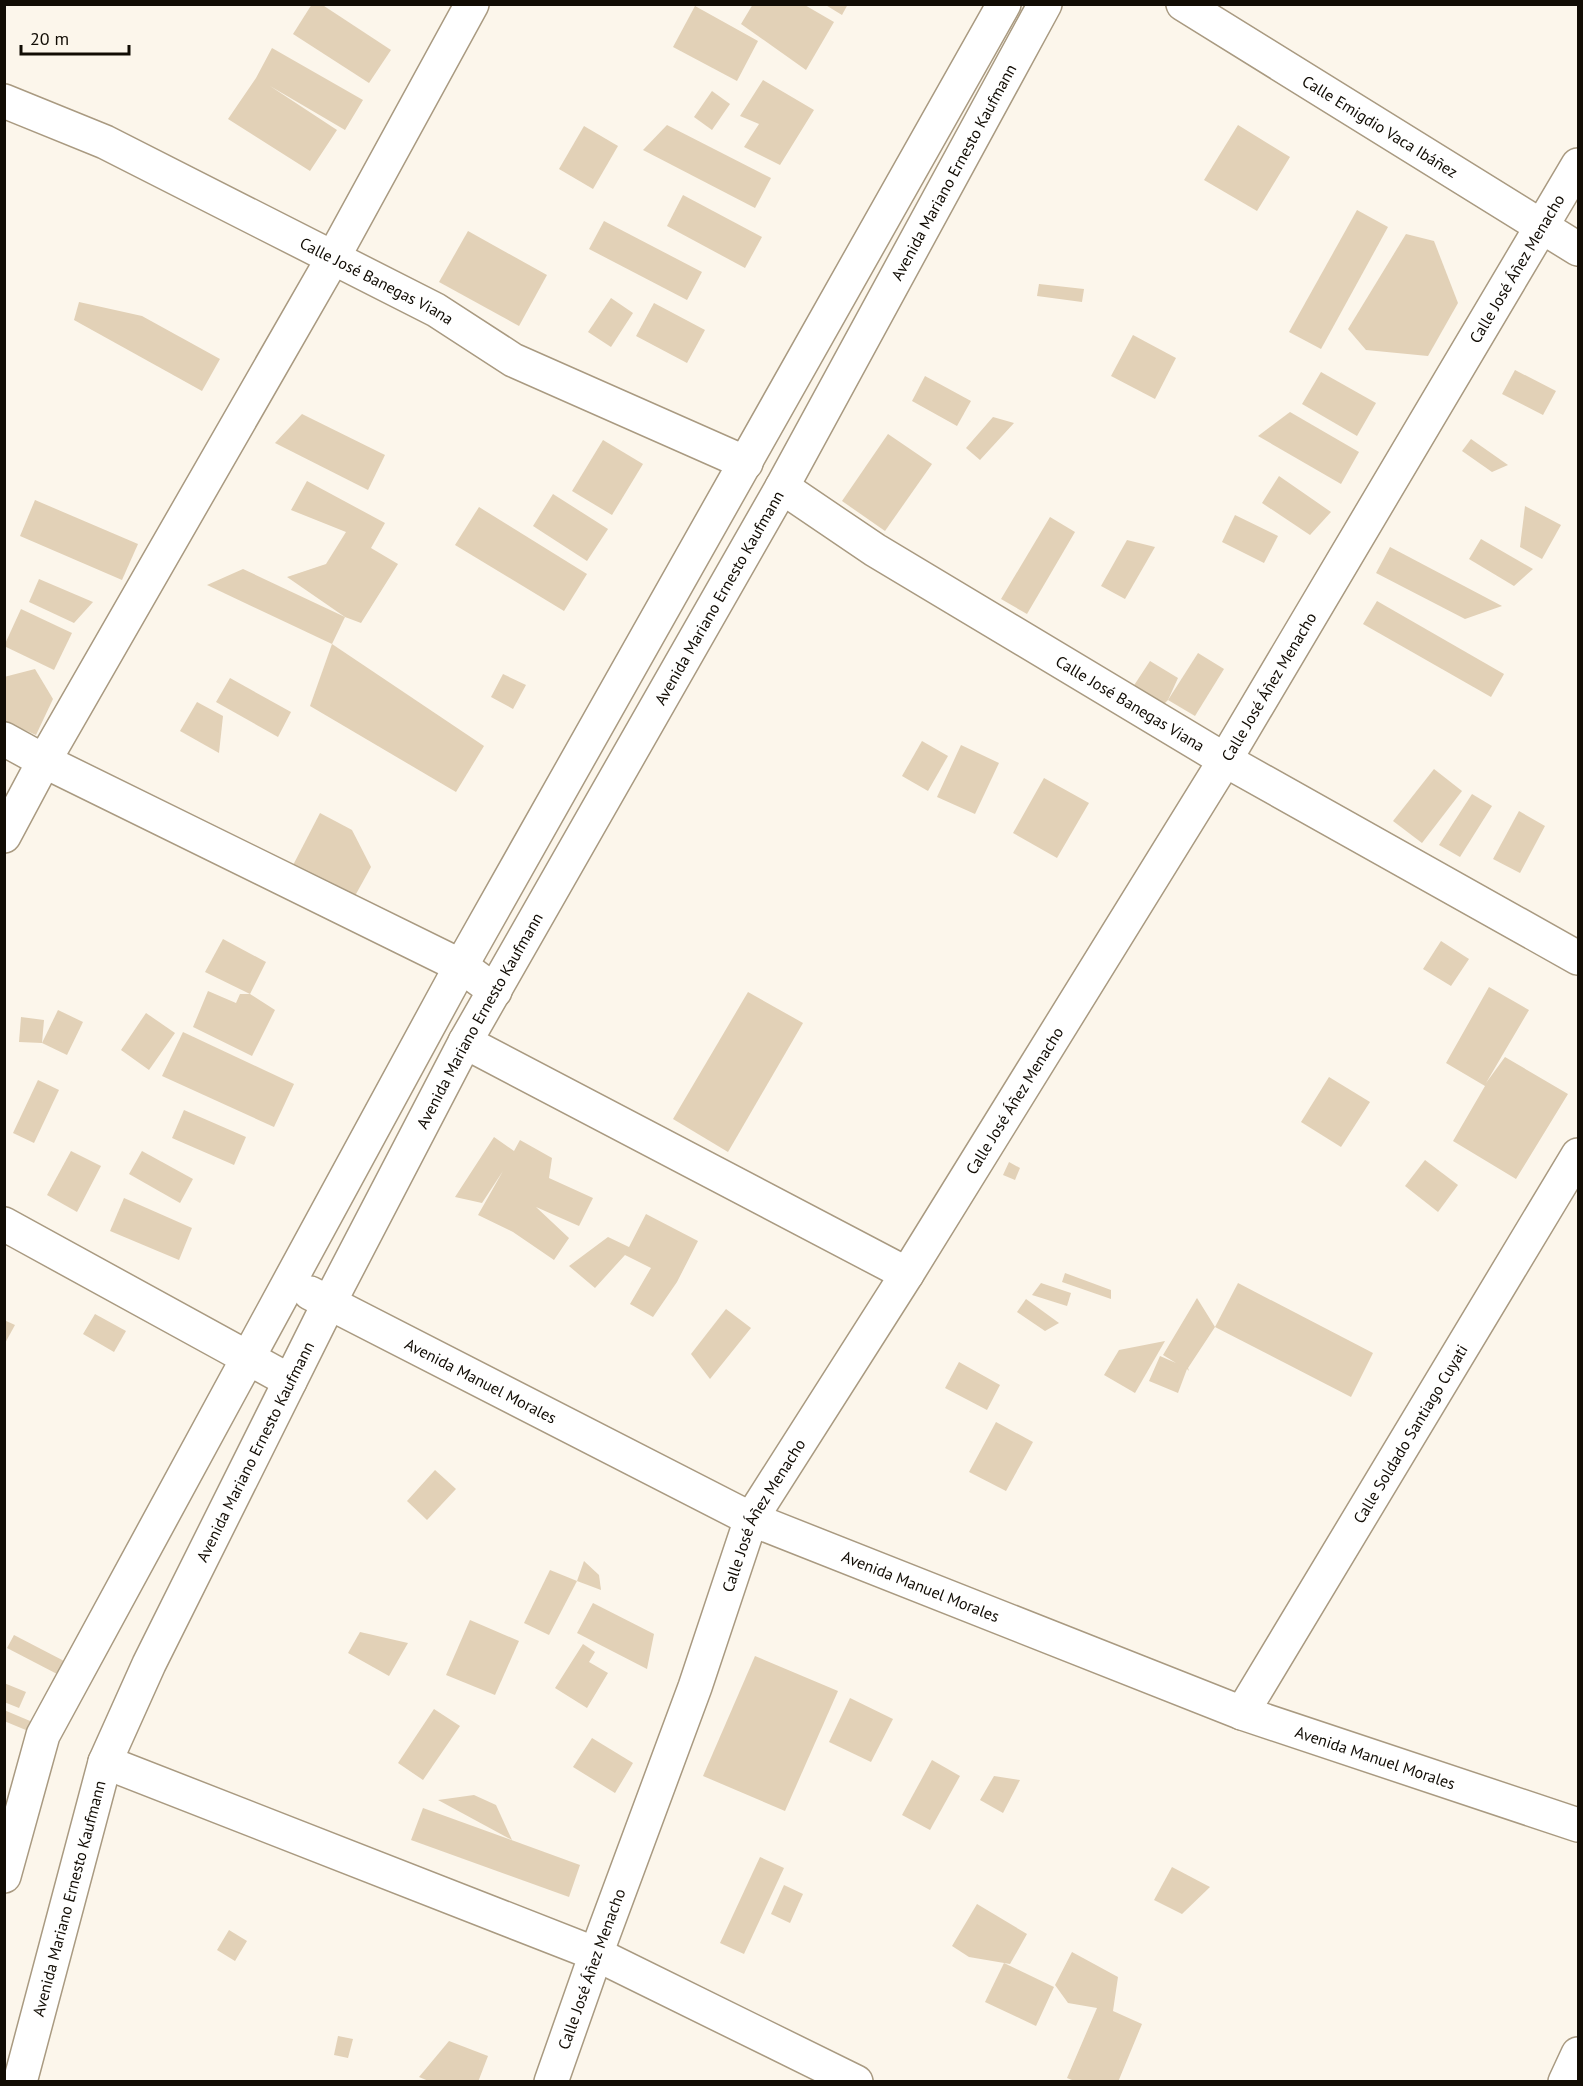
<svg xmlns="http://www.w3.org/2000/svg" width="1583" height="2086" font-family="'PT Sans',sans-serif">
<rect width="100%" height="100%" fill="#fcf6eb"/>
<g fill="#e2d1b7">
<path d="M312,4H321L391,50L369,83L293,34Z"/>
<path d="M753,4H803L834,22L806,70L741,24Z"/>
<path d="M824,4H848L842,15Z"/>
<path d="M695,6L758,41L737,81L673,47Z"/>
<path d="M272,48L363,100L345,130L270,86L337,130L310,171L228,119L256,78Z"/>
<path d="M763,80L814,110L780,165L744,147L759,124L740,116Z"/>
<path d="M712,91L730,104L712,130L694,117Z"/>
<path d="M667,125L771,178L755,208L643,150Z"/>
<path d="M1238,125L1290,157L1257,211L1204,180Z"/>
<path d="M584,126L618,146L593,189L559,169Z"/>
<path d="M683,195L762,237L745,268L667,226Z"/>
<path d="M1357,210L1388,227L1321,349L1289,332Z"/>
<path d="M604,221L702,272L687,300L589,249Z"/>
<path d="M468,231L547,275L519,326L439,282Z"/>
<path d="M1406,234L1434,241L1458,303L1428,356L1366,350L1348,329Z"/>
<path d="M1039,284L1084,289L1082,302L1037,296Z"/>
<path d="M611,298L633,313L611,347L588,332Z"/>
<path d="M79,302L142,316L220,359L202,391L74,320Z"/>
<path d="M654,303L705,330L687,363L636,336Z"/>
<path d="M1133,335L1176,358L1155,399L1111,376Z"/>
<path d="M1515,370L1556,391L1543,415L1502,394Z"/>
<path d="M1321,372L1376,403L1357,436L1302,404Z"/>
<path d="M925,376L971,401L957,426L912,401Z"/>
<path d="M1290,412L1359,452L1341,484L1258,436Z"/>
<path d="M302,414L385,455L368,490L275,443Z"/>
<path d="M993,417L1014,423L980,460L966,448Z"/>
<path d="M888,434L932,464L885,531L842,501Z"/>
<path d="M1471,439L1508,465L1492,472L1462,451Z"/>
<path d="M603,440L643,464L612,515L572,491Z"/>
<path d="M1279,476L1331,512L1310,535L1262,503Z"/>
<path d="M307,481L385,523L371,548L398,564L361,623L345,617L287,577L326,564L346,532L291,510Z"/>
<path d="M553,494L608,529L587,561L533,526Z"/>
<path d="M35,500L138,544L122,580L20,536Z"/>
<path d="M1525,506L1561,525L1542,559L1520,547Z"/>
<path d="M479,507L587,574L564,611L455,545Z"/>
<path d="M1235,515L1278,536L1264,563L1222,542Z"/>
<path d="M1050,517L1075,532L1027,614L1001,599Z"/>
<path d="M1481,539L1533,569L1514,586L1469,559Z"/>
<path d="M1127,540L1155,547L1125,599L1101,586Z"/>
<path d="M1390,547L1502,606L1465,619L1376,573Z"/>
<path d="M243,569L345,617L332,644L207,585Z"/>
<path d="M39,579L93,602L74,623L29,602Z"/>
<path d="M1377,601L1504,674L1491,697L1363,624Z"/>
<path d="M21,609L72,633L54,670L4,646Z"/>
<path d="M332,644L484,746L456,792L310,706Z"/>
<path d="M1198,653L1224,669L1195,716L1168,700Z"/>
<path d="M1150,661L1178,678L1168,700L1158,710L1129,693Z"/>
<path d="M35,669L53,699L36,735L4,721V677Z"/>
<path d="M503,674L526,685L513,709L491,697Z"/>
<path d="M230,678L291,712L278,737L216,702Z"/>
<path d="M197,702L223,716L219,753L180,731Z"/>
<path d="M922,741L948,756L928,791L902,776Z"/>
<path d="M961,745L999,763L975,814L937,797Z"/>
<path d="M1434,769L1462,791L1422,843L1393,821Z"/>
<path d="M1044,778L1089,803L1057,858L1013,833Z"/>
<path d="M1472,794L1492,806L1460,857L1439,845Z"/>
<path d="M1519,811L1545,826L1520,873L1493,859Z"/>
<path d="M320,813L352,830L371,867L351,903L290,871Z"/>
<path d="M223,939L266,962L250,994L205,972Z"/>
<path d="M1441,941L1469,959L1451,986L1423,969Z"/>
<path d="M1489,987L1529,1010L1486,1083L1505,1057L1568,1094L1516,1179L1453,1141L1485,1086L1446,1063Z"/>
<path d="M208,991L236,1003L240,994H250L275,1010L252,1056L193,1027Z"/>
<path d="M748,992L803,1023L728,1152L673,1119Z"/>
<path d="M58,1010L83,1022L67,1055L42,1043Z"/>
<path d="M146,1013L175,1033L149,1070L121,1050Z"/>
<path d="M21,1017L44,1020L42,1043L19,1042Z"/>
<path d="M183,1032L294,1084L274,1127L162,1076Z"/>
<path d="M1329,1077L1370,1102L1341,1147L1301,1122Z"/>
<path d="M38,1080L59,1090L34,1143L13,1133Z"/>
<path d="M184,1110L246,1137L234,1165L172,1138Z"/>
<path d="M494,1137L514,1151L520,1140L552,1158L549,1178L593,1198L579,1226L536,1207L569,1238L554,1260L513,1232L478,1215L503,1171L482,1203L455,1197Z"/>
<path d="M71,1151L101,1166L77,1212L47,1195Z"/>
<path d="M142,1151L193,1179L180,1203L129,1174Z"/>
<path d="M1425,1160L1458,1185L1438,1212L1405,1186Z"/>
<path d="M1009,1162L1020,1168L1015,1180L1003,1175Z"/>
<path d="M124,1198L192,1228L179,1260L110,1231Z"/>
<path d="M646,1214L698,1241L677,1282L653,1317L630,1304L651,1268L625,1255L595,1288L569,1266L608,1237L629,1247Z"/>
<path d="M1065,1273L1111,1290V1299L1062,1282Z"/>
<path d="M1041,1283L1071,1293L1067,1306L1032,1295Z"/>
<path d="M1238,1283L1373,1353L1351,1397L1215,1327Z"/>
<path d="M1197,1298L1215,1327L1188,1368L1189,1371L1187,1369L1178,1393L1149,1381L1160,1356L1176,1363L1163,1355Z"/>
<path d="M1026,1299L1059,1323L1045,1331L1017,1312Z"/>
<path d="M726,1309L751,1328L710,1379L691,1354Z"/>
<path d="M95,1314L126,1331L114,1352L83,1334Z"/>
<path d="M4,1320L15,1325L4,1345Z"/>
<path d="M1165,1341L1135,1393L1104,1375L1119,1350Z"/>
<path d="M959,1362L1000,1385L987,1410L945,1388Z"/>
<path d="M996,1422L1033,1442L1006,1491L969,1472Z"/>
<path d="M435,1470L456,1489L427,1520L407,1501Z"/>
<path d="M584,1561L599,1575L601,1590L577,1581Z"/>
<path d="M550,1570L577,1581L549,1635L524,1623Z"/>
<path d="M593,1603L654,1634L647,1669L577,1633Z"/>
<path d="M470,1620L519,1641L495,1695L446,1675Z"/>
<path d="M360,1632L408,1643L389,1676L348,1653Z"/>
<path d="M14,1635L66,1662L59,1675L7,1648Z"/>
<path d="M583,1644L595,1652L589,1662L608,1673L587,1708L555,1688Z"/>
<path d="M755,1656L838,1691L785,1811L703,1776Z"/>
<path d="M4,1683L26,1692L19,1708L4,1702Z"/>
<path d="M850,1698L893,1719L871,1762L829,1742Z"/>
<path d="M434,1709L460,1726L423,1780L398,1763Z"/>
<path d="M4,1710L42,1726L38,1735L4,1721Z"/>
<path d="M592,1738L633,1763L615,1793L573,1767Z"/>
<path d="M932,1760L960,1776L930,1830L902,1815Z"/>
<path d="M994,1776L1020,1780L1003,1813L980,1800Z"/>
<path d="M474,1795L496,1805L512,1840L438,1800Z"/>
<path d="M423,1808L580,1865L569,1897L411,1840Z"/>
<path d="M760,1857L784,1868L744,1954L720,1943Z"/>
<path d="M1172,1867L1210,1887L1182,1914L1154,1900Z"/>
<path d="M784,1885L803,1894L790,1923L771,1914Z"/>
<path d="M977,1904L1027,1934L1010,1964L969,1957L952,1946Z"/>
<path d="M229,1930L247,1941L235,1961L217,1950Z"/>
<path d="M1072,1952L1118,1977L1113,2011L1142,2024L1118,2082H1077L1067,2078L1097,2008L1068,2003L1055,1985Z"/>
<path d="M1004,1963L1054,1987L1036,2026L985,2002Z"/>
<path d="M338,2036L353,2039L348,2058L334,2055Z"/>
<path d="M449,2041L488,2056L478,2082H431L419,2077Z"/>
</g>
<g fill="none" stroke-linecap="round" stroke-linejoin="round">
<g stroke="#a99a81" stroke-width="36">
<g id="street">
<path id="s1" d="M1183,4L1578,249"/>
<path id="s2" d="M4,101L105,142L436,310L513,360L746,463"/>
<path id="s3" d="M782,487L875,550L1225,760L1578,958"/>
<path d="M4,739L44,761L461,966L495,991"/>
<path d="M4,836L44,761L333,258L472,4"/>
<path d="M465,1042L907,1274"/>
<path d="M4,1224L290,1381"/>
<path id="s4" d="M1242,1713L1578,1155"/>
<path d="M105,1762L596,1954L856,2082"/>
<path id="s5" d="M551,2082L596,1954L695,1687L751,1519L907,1274L1225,760L1578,165"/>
<path d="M1565,2082L1578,2054"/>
</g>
</g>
<g stroke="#a99a81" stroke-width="36">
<g id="secondary">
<path id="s6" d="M310,1293L751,1519L1242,1713L1578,1825"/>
<path d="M4,1876L43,1735L461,966L1004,4"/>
<path id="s7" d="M20,2082L105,1762L149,1664L326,1309L465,1042L782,487L1045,4"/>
</g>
</g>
<use href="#street" stroke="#fff" stroke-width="33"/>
<use href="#secondary" stroke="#fff" stroke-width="33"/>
</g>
<g text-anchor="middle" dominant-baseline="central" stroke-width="4.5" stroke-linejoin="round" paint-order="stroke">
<g font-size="16" fill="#110c04" stroke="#fcf6eb">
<text stroke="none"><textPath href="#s1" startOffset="232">Calle Emigdio Vaca Ibáñez</textPath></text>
<text stroke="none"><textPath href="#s7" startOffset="2134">Avenida Mariano Ernesto Kaufmann</textPath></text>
<text stroke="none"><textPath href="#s5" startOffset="2064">Calle José Áñez Menacho</textPath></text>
<text stroke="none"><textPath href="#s2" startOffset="414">Calle José Banegas Viana</textPath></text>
<text stroke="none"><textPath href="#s7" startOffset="1648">Avenida Mariano Ernesto Kaufmann</textPath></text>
<text stroke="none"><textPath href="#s5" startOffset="1578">Calle José Áñez Menacho</textPath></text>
<text stroke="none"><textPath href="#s3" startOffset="410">Calle José Banegas Viana</textPath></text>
<text stroke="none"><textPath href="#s7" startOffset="1162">Avenida Mariano Ernesto Kaufmann</textPath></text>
<text stroke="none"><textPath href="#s5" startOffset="1092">Calle José Áñez Menacho</textPath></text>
<text stroke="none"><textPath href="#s6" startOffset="192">Avenida Manuel Morales</textPath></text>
<text stroke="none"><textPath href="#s4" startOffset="326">Calle Soldado Santiago Cuyati</textPath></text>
<text stroke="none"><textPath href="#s7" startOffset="676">Avenida Mariano Ernesto Kaufmann</textPath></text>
<text stroke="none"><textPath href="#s5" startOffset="606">Calle José Áñez Menacho</textPath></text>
<text stroke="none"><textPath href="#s6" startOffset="678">Avenida Manuel Morales</textPath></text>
<text stroke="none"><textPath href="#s6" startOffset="1164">Avenida Manuel Morales</textPath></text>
<text stroke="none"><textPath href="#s7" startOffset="190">Avenida Mariano Ernesto Kaufmann</textPath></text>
<text stroke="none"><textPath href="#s5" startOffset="120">Calle José Áñez Menacho</textPath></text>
</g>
</g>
<rect width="1583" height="2086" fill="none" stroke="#110c04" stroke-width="12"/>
<path d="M21 45v9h108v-9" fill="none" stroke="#110c04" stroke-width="3"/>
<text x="30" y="45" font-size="18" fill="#110c04" stroke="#fcf6eb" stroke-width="4.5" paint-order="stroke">20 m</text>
</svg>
